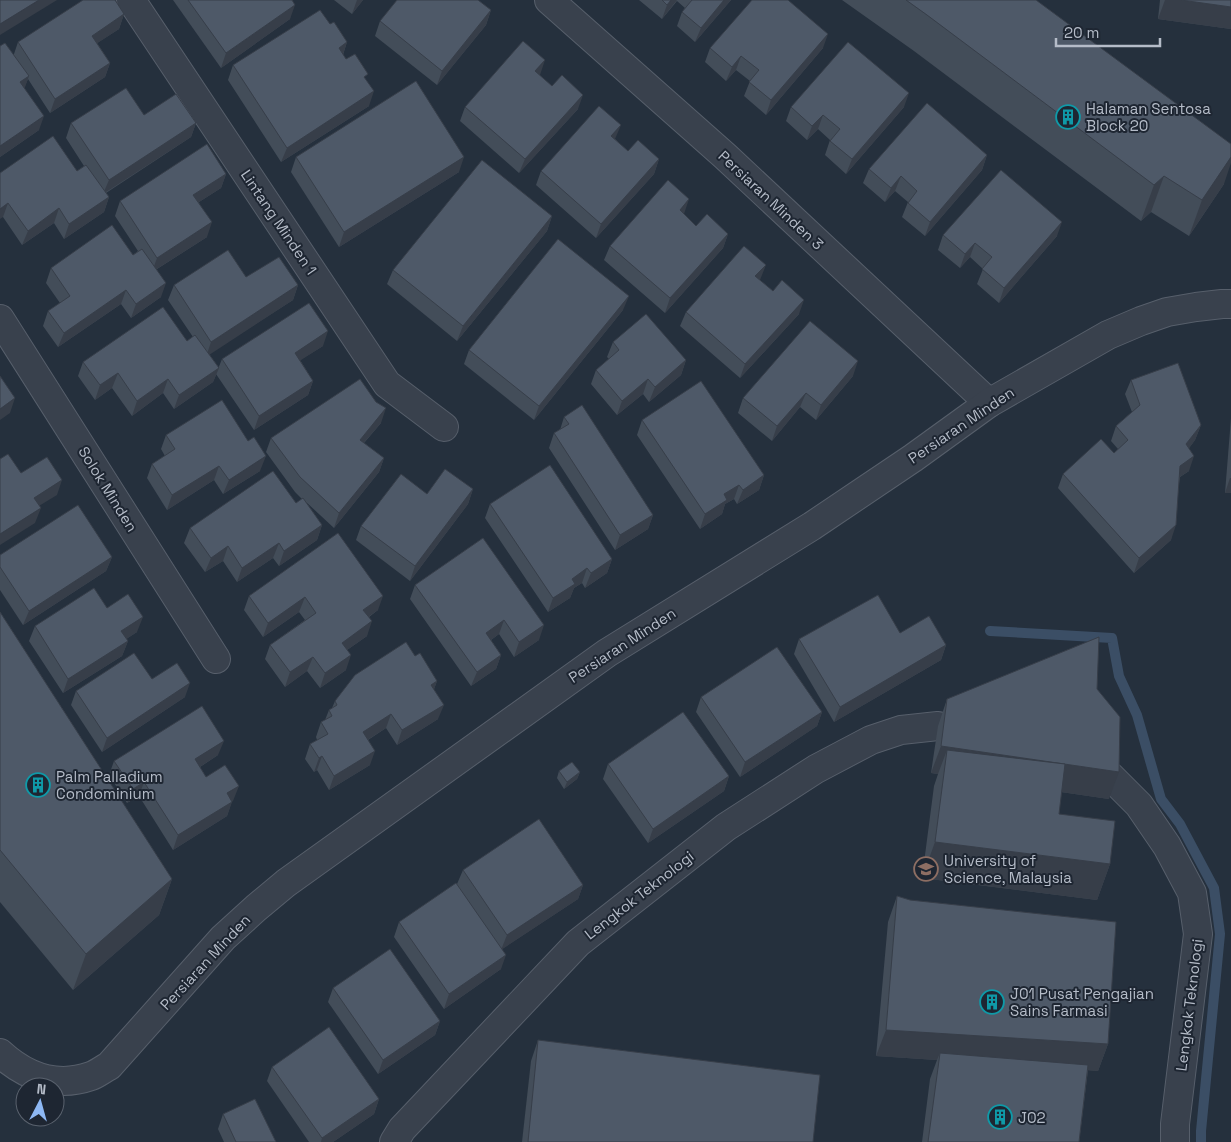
<svg xmlns="http://www.w3.org/2000/svg" width="1231" height="1142" font-family="'Space Grotesk',sans-serif">
<rect width="100%" height="100%" fill="#25303d"/>
<g fill="none" stroke-linecap="round" stroke-linejoin="round">
<path stroke="#3b4e65" stroke-width="10" d="M990,631L1112,638L1119,676L1137,715L1161,799L1180,824L1214,888L1220,934L1201,1131V1142"/>
<g stroke="#575f6b" stroke-width="30">
<g id="minor">
<path d="M131,0L387,384L444,427"/>
<path d="M549,0L725,156L989,403"/>
<path d="M0,319L216,659"/>
<path d="M1110,776L1139,805L1167,846L1192,893L1198,934L1175,1124V1142"/>
<path d="M0,1053C26,1077 57,1088 91,1076C97,1074 103,1069 109,1066L223,938L256,908L286,883L607,653L812,526L913,458L989,403L1108,335L1141,321L1167,312L1196,307L1222,304H1231"/>
<path d="M394,1142L402,1129L578,943L726,827L816,769L871,740L901,730L938,726"/>
</g>
</g>
<use href="#minor" stroke="#39414d" stroke-width="28"/>
</g>
<g fill="#434d59">
<path d="M173,0H292L290,19L221,68Z"/>
<path d="M334,0H363L352,14Z"/>
<path d="M639,0H731L695,42L677,26L682,12L685,8L677,1L662,19Z"/>
<path d="M842,0H1036L1224,184L1189,236L1151,212L1141,221L914,51Z"/>
<path d="M1160,0H1231V29L1158,19Z"/>
<path d="M491,10L486,25L437,85L375,36L380,21Z"/>
<path d="M124,14L119,29L97,43L110,63L105,77L50,113L28,79L24,88L39,130L0,157L14,54L18,42Z"/>
<path d="M330,24L347,42L343,55L346,59L366,80L369,106L281,162L228,80L233,65Z"/>
<path d="M710,48H823L766,115L744,96L750,81L736,70L726,81L705,62Z"/>
<path d="M539,75L578,109L519,173L460,121L465,107Z"/>
<path d="M791,107H904L846,174L825,155L830,140L818,129L807,140L786,121Z"/>
<path d="M144,115L196,123L191,137L106,193L109,197L104,212L64,239L54,223L22,245L3,217L0,173L77,171L84,166L66,138L71,123Z"/>
<path d="M615,139L628,151L659,159L654,174L596,238L536,185L541,171Z"/>
<path d="M987,155L982,170L925,236L902,217L908,202L895,191L885,202L863,183L869,169Z"/>
<path d="M296,157L459,172L339,247L291,172Z"/>
<path d="M226,174L221,188L199,202L207,237L157,269L161,297L131,318L121,304L58,347L43,326L48,311L60,303L46,283L51,268L133,255L138,251L115,216L120,201Z"/>
<path d="M684,214L696,226L728,234L723,248L665,313L604,260L610,246Z"/>
<path d="M552,216L547,231L457,341L387,284L393,270Z"/>
<path d="M943,235L1057,236L999,303L977,284L983,269L970,257L960,268L938,250Z"/>
<path d="M246,277L298,285L293,300L209,354L219,368L213,382L174,409L163,393L132,416L112,388L95,400L78,376L83,362L187,341L193,337L168,300L174,285Z"/>
<path d="M760,280L799,314L740,378L680,326L686,312Z"/>
<path d="M623,310L534,420L464,364L469,350Z"/>
<path d="M613,342L686,360L681,375L649,402L643,394L617,415L591,384L596,370L609,359L607,357Z"/>
<path d="M323,346L300,360L313,381L308,395L254,430L216,374L222,359Z"/>
<path d="M853,376L816,420L800,407L772,441L738,413L743,398Z"/>
<path d="M1131,380L1201,425L1195,440L1189,448V471L1180,477L1171,540L1134,573L1058,488L1063,474L1114,453L1118,449L1111,441L1116,426L1132,412L1125,394Z"/>
<path d="M564,417L653,515L648,529L615,550L549,448L554,433L560,430Z"/>
<path d="M1231,418V493H1225Z"/>
<path d="M642,420L764,475L759,490L737,504L734,499L725,504L722,514L700,529L637,435Z"/>
<path d="M381,423L364,443L384,458L379,472L334,528L306,502L322,525L317,540L279,566L273,558L237,582L223,561L205,572L184,543L190,528L296,503L302,499L295,492L266,452L271,438Z"/>
<path d="M166,435L260,471L223,494L214,480L167,510L147,478L152,464L165,456L161,449Z"/>
<path d="M473,489L468,504L410,581L356,540L361,526L427,494Z"/>
<path d="M490,504L612,559L607,573L585,588L582,583L574,588L570,598L548,612L485,518Z"/>
<path d="M338,533L378,610L369,617L367,636L347,650L346,670L320,688L307,671L285,687L265,659L270,645L305,620L299,612L263,637L244,610L249,596Z"/>
<path d="M483,538L539,640L514,657L499,634L491,640L501,655L496,669L471,686L410,599L415,585Z"/>
<path d="M0,555L112,557L106,571L23,625L0,590Z"/>
<path d="M107,608L137,632L126,639L128,641L122,656L63,693L29,641L35,626Z"/>
<path d="M0,612L172,879L159,915L73,990L0,902Z"/>
<path d="M900,633L946,645L941,660L834,722L794,654L799,639Z"/>
<path d="M415,656L437,681L434,689L438,719L397,745L386,728L368,740L370,765L329,790L317,770L314,772L305,759L310,744L317,740L316,737L321,722L325,720L329,710L332,708L335,701Z"/>
<path d="M152,679L185,697L102,752L71,705L76,691Z"/>
<path d="M1097,689L1109,799L1061,792L1059,814L1110,864L1097,900L922,878L934,786L938,774L931,773L938,726L947,699Z"/>
<path d="M701,697L822,712L817,726L740,777L696,712Z"/>
<path d="M218,755L200,767L206,777L233,801H232L227,816L173,850L139,796L127,803L109,775L114,761Z"/>
<path d="M608,764L729,776L724,791L648,843L603,779Z"/>
<path d="M559,771L580,772L577,779L564,789L557,778Z"/>
<path d="M463,870L583,885L578,899L502,949L501,969L444,1009L394,937L399,922L457,884Z"/>
<path d="M897,896L1108,1044L1098,1071L1088,1070L1079,1142H922L930,1079L937,1060L876,1056L888,922Z"/>
<path d="M333,988L440,1021L435,1035L378,1074L328,1002Z"/>
<path d="M538,1040L813,1142H522L531,1061Z"/>
<path d="M272,1067L379,1099L374,1114L333,1142H309L267,1081Z"/>
<path d="M223,1114L276,1142H224L218,1129Z"/>
</g>
<g fill="#373e49">
<path d="M39,0H57L0,35V24Z"/>
<path d="M357,0H363L352,14Z"/>
<path d="M671,0H677L662,19L667,5Z"/>
<path d="M724,0H731L695,42L701,28Z"/>
<path d="M1165,0H1181L1231,7V29L1158,19Z"/>
<path d="M295,5L290,19L221,68L226,53Z"/>
<path d="M491,10L486,25L437,85L442,71Z"/>
<path d="M124,14L119,29L87,50L92,36Z"/>
<path d="M828,34L823,48L766,115L771,100Z"/>
<path d="M347,42L342,57L339,48Z"/>
<path d="M741,56L736,70L726,81L732,67Z"/>
<path d="M545,60L540,75L530,86L535,71Z"/>
<path d="M110,63L105,77L50,113L55,99Z"/>
<path d="M29,76L24,90L20,82Z"/>
<path d="M374,91L369,106L281,162L287,148Z"/>
<path d="M909,93L904,107L846,174L852,159Z"/>
<path d="M583,95L578,109L519,173L525,159Z"/>
<path d="M823,115L818,129L807,140L812,126Z"/>
<path d="M44,116L39,130L0,157V146Z"/>
<path d="M196,123L191,137L103,194L109,180Z"/>
<path d="M621,125L615,139L606,150L611,136Z"/>
<path d="M987,155L982,170L925,236L930,222Z"/>
<path d="M464,157L459,172L339,247L344,232Z"/>
<path d="M1231,157V163L1224,184L1189,236L1202,200Z"/>
<path d="M659,159L654,174L596,238L601,224Z"/>
<path d="M226,174L221,188L188,209L193,195Z"/>
<path d="M901,176L895,191L885,202L891,188Z"/>
<path d="M1164,176L1151,212L1141,221L1154,185Z"/>
<path d="M109,197L104,212L64,239L69,224Z"/>
<path d="M689,199L684,214L674,225L680,210Z"/>
<path d="M8,203L3,217L0,219V209Z"/>
<path d="M59,208L54,223L22,245L28,231Z"/>
<path d="M552,216L547,231L457,341L463,326Z"/>
<path d="M212,222L207,237L152,272L157,258Z"/>
<path d="M1062,222L1057,236L999,303L1004,288Z"/>
<path d="M728,234L723,248L665,313L670,298Z"/>
<path d="M975,243L970,257L960,268L965,254Z"/>
<path d="M766,265L760,280L750,291L755,276Z"/>
<path d="M166,283L161,297L131,318L136,304Z"/>
<path d="M298,285L293,300L206,357L211,342Z"/>
<path d="M126,290L121,304L58,347L64,333Z"/>
<path d="M629,296L623,310L534,420L539,406Z"/>
<path d="M804,300L799,314L740,378L745,364Z"/>
<path d="M328,331L323,346L290,367L295,353Z"/>
<path d="M686,360L681,375L649,402L655,387Z"/>
<path d="M858,361L853,376L816,420L821,405Z"/>
<path d="M219,368L213,382L174,409L179,395Z"/>
<path d="M118,373L112,388L95,400L100,385Z"/>
<path d="M168,379L163,393L132,416L137,401Z"/>
<path d="M648,379L643,394L617,415L622,401Z"/>
<path d="M313,381L308,395L254,430L259,416Z"/>
<path d="M806,393L800,407L772,441L777,426Z"/>
<path d="M15,398L10,413L0,420V409Z"/>
<path d="M386,408L381,423L354,454L360,440Z"/>
<path d="M1201,425L1195,440L1181,459L1186,444Z"/>
<path d="M266,456L260,471L223,494L229,480Z"/>
<path d="M1194,456L1189,471L1175,480L1180,466Z"/>
<path d="M384,458L379,472L334,528L339,513Z"/>
<path d="M219,466L214,480L167,510L172,495Z"/>
<path d="M764,475L759,490L737,504L743,490Z"/>
<path d="M1230,478H1231V493H1225Z"/>
<path d="M62,480L57,495L29,512L34,498Z"/>
<path d="M739,485L734,499L725,504L722,514L700,529L705,514L724,494Z"/>
<path d="M473,489L468,504L410,581L415,566Z"/>
<path d="M41,508L35,523L0,545V534Z"/>
<path d="M653,515L648,529L615,550L620,535Z"/>
<path d="M322,525L317,540L279,566L284,551Z"/>
<path d="M1176,525L1171,540L1134,573L1139,558Z"/>
<path d="M279,543L273,558L237,582L242,568Z"/>
<path d="M228,546L223,561L205,572L211,558Z"/>
<path d="M112,557L106,571L23,625L29,611Z"/>
<path d="M612,559L607,573L585,588L591,573Z"/>
<path d="M587,568L582,583L574,588L570,598L548,612L553,598L572,579Z"/>
<path d="M383,596L378,610L358,624L363,610Z"/>
<path d="M305,597L299,612L263,637L268,623Z"/>
<path d="M143,617L137,632L116,646L121,631Z"/>
<path d="M504,620L499,634L481,647L486,633Z"/>
<path d="M372,621L367,636L337,657L342,643Z"/>
<path d="M544,625L539,640L514,657L519,642Z"/>
<path d="M128,641L122,656L63,693L68,679Z"/>
<path d="M946,645L941,660L834,722L840,707Z"/>
<path d="M351,655L346,670L320,688L325,673Z"/>
<path d="M501,655L496,669L471,686L477,672Z"/>
<path d="M313,657L307,671L285,687L290,672Z"/>
<path d="M437,681L432,695L431,685Z"/>
<path d="M190,683L185,697L102,752L107,738Z"/>
<path d="M444,705L438,719L397,745L402,730Z"/>
<path d="M822,712L817,726L740,777L745,762Z"/>
<path d="M391,714L386,728L358,746L363,732Z"/>
<path d="M224,741L218,755L189,774L195,759Z"/>
<path d="M941,746L1119,772L1109,799L944,775L947,750L938,774L931,773Z"/>
<path d="M375,751L370,765L329,790L334,776Z"/>
<path d="M322,756L317,770L314,772L319,758Z"/>
<path d="M580,772L577,779L564,789L567,782Z"/>
<path d="M729,776L724,791L648,843L653,829Z"/>
<path d="M144,782L139,796L127,803L133,789Z"/>
<path d="M239,786L233,801L222,808L227,793Z"/>
<path d="M232,802L227,816L173,850L178,835Z"/>
<path d="M935,842L1110,864L1097,900L922,878Z"/>
<path d="M172,879L159,915L73,990L86,954Z"/>
<path d="M583,885L578,899L501,950L507,935Z"/>
<path d="M506,955L501,969L444,1009L449,994Z"/>
<path d="M440,1021L435,1035L378,1074L383,1060Z"/>
<path d="M886,1030L1108,1044L1098,1071L939,1061L940,1053L937,1060L876,1056Z"/>
<path d="M379,1099L374,1114L333,1142H321L322,1138Z"/>
</g>
<g fill="#4e5968" stroke="#373e49">
<path d="M0,0H39L0,24Z"/>
<path d="M83,0H115L124,14L92,36L110,63L55,99L18,42Z"/>
<path d="M188,0H292L295,5L226,53Z"/>
<path d="M397,0H478L491,10L442,71L380,21Z"/>
<path d="M662,0H671L667,5Z"/>
<path d="M692,0H724L701,28L682,12Z"/>
<path d="M752,0H788L828,34L771,100L749,82L759,70L741,56L732,67L710,48Z"/>
<path d="M906,0H1036L1231,144V157L1202,200L1164,176L1154,185L927,15Z"/>
<path d="M1181,0H1231V7Z"/>
<path d="M320,10L330,24L334,22L347,42L339,48L346,59L355,54L368,74L364,77L374,91L287,148L233,65Z"/>
<path d="M523,41L545,60L535,71L552,86L562,75L583,95L525,159L465,107Z"/>
<path d="M848,42L909,93L852,159L830,141L840,129L823,115L812,126L791,107Z"/>
<path d="M5,43L29,76L20,82L44,116L0,146V46Z"/>
<path d="M416,81L464,157L344,232L296,157Z"/>
<path d="M126,88L144,115L176,94L196,123L109,180L71,123Z"/>
<path d="M927,103L987,155L930,222L908,203L917,191L901,176L891,188L869,169Z"/>
<path d="M599,106L621,125L611,136L628,151L638,140L659,159L601,224L541,171Z"/>
<path d="M53,136L77,171L86,165L109,197L69,224L59,208L28,231L8,203L0,209V173Z"/>
<path d="M207,144L226,174L193,195L212,222L157,258L120,201Z"/>
<path d="M482,160L552,216L463,326L393,270Z"/>
<path d="M1001,170L1062,222L1004,288L982,269L992,257L975,243L965,254L943,235Z"/>
<path d="M668,180L689,199L680,210L696,226L707,214L728,234L670,298L610,246Z"/>
<path d="M112,225L133,255L142,249L166,283L136,304L126,290L64,333L48,311L70,296L51,268Z"/>
<path d="M558,239L629,296L539,406L469,350Z"/>
<path d="M744,246L766,265L755,276L773,291L782,280L804,300L745,364L686,312Z"/>
<path d="M228,250L246,277L279,257L298,285L211,342L174,285Z"/>
<path d="M309,303L328,331L295,353L313,381L259,416L222,359Z"/>
<path d="M163,307L187,341L195,335L219,368L179,395L168,379L137,401L118,373L100,385L83,362Z"/>
<path d="M646,314L686,360L655,387L648,379L622,401L596,370L619,350L613,342Z"/>
<path d="M810,321L858,361L821,405L806,393L777,426L743,398Z"/>
<path d="M1178,363L1201,425L1186,444L1194,456L1180,466L1176,525L1139,558L1063,474L1101,439L1114,453L1128,440L1116,426L1140,405L1131,380Z"/>
<path d="M0,376L15,398L0,409Z"/>
<path d="M360,379L376,402L386,408L360,440L384,458L339,513L300,477L271,438Z"/>
<path d="M701,381L764,475L743,490L739,485L724,494L727,500L705,514L642,420Z"/>
<path d="M222,400L248,441L254,437L266,456L229,480L219,466L172,495L152,464L175,449L166,435Z"/>
<path d="M582,405L653,515L620,535L554,433L569,424L564,417Z"/>
<path d="M8,454L21,473L47,457L62,480L34,498L41,508L0,534V459Z"/>
<path d="M550,465L612,559L591,573L587,568L572,579L575,584L553,598L490,504Z"/>
<path d="M445,469L473,489L415,566L361,526L401,474L427,494Z"/>
<path d="M273,471L296,503L303,498L322,525L284,551L279,543L242,568L228,546L211,558L190,528Z"/>
<path d="M78,505L112,557L29,611L0,567V555Z"/>
<path d="M338,533L383,596L363,610L372,621L342,643L351,655L325,673L313,657L290,672L270,645L316,613L305,597L268,623L249,596Z"/>
<path d="M483,538L544,625L519,642L504,620L486,633L501,655L477,672L415,585Z"/>
<path d="M94,588L107,608L128,594L143,617L121,631L128,641L68,679L35,626Z"/>
<path d="M878,595L900,633L929,616L946,645L840,707L799,639Z"/>
<path d="M0,612L172,879L86,954L0,850Z"/>
<path d="M1099,637L1097,689L1120,717L1119,772L941,746L947,699Z"/>
<path d="M406,642L415,656L420,653L437,681L431,685L444,705L402,730L391,714L363,732L375,751L334,776L322,756L319,758L310,744L328,734L321,722L332,716L329,710L337,705L335,701L355,675Z"/>
<path d="M777,647L822,712L745,762L701,697Z"/>
<path d="M134,653L152,679L177,663L190,683L107,738L76,691Z"/>
<path d="M202,706L224,741L195,759L206,777L225,765L239,786L227,793L232,802L178,835L144,782L133,789L114,761Z"/>
<path d="M683,712L729,776L653,829L608,764Z"/>
<path d="M947,750L1065,764L1059,814L1115,821L1110,864L935,842Z"/>
<path d="M572,762L580,772L567,782L559,771Z"/>
<path d="M539,819L583,885L507,935L463,870Z"/>
<path d="M456,883L506,955L449,994L399,922Z"/>
<path d="M897,896L910,900L1116,922L1108,1044L886,1030Z"/>
<path d="M390,949L440,1021L383,1060L333,988Z"/>
<path d="M329,1027L379,1099L322,1138L272,1067Z"/>
<path d="M538,1040L820,1075L813,1142H528Z"/>
<path d="M940,1053L1088,1065L1079,1142H928Z"/>
<path d="M255,1099L276,1142H236L223,1114Z"/>
</g>
<defs>
<g id="building-ring" transform="scale(1.25)"><circle r="9.5" fill="#1e2632" stroke="#0f9aa8" stroke-width="1.5"/><path d="M-4-6H4V6H1V3H-1V6H-4ZM-2.5-4.3h1.7v1.8h-1.7ZM.8-4.3h1.7v1.8H.8ZM-2.5-1h1.7V.8h-1.7ZM.8-1h1.7V.8H.8Z" fill="#0f9aa8"/></g>
<g id="university-ring" transform="scale(1.25)"><circle r="9.5" fill="#1e2632" stroke="#8d6e63" stroke-width="1.5"/><path d="M0-5L7-2L0 1L-7-2ZM-4 1L0 2.5L4 1V4Q0 6-4 4Z" fill="#8d6e63"/></g>
</defs>
<g fill-rule="evenodd">
<use href="#building-ring" x="1068" y="117"/>
<use href="#building-ring" x="38" y="785"/>
<use href="#university-ring" x="926" y="869"/>
<use href="#building-ring" x="992" y="1002"/>
<use href="#building-ring" x="1000" y="1117"/>
</g>
<g text-anchor="middle" dominant-baseline="central" stroke-width="4" stroke-linejoin="round" paint-order="stroke">
<g font-size="15" fill="#b5bcc8" stroke="#1e2632" text-anchor="start">
<text x="1086" y="108">Halaman Sentosa<tspan x="1086" dy="17">Block 20</tspan></text>
<text x="56" y="776">Palm Palladium<tspan x="56" dy="17">Condominium</tspan></text>
<text x="944" y="860">University of<tspan x="944" dy="17">Science, Malaysia</tspan></text>
<text x="1010" y="993">J01 Pusat Pengajian<tspan x="1010" dy="17">Sains Farmasi</tspan></text>
<text x="1018" y="1117">J02</text>
</g>
<g font-size="15" fill="#b5bcc8" stroke="#1e2632">
<text transform="translate(771 200) rotate(43)">Persiaran Minden 3</text>
<text transform="translate(279 222) rotate(56)">Lintang Minden 1</text>
<text transform="translate(961 425) rotate(-34)">Persiaran Minden</text>
<text transform="translate(108 489) rotate(58)">Solok Minden</text>
<text transform="translate(622 645) rotate(-33)">Persiaran Minden</text>
<text transform="translate(639 895) rotate(-38)">Lengkok Teknologi</text>
<text transform="translate(205 962) rotate(-47)">Persiaran Minden</text>
<text transform="translate(1189 1005) rotate(-83)">Lengkok Teknologi</text>
</g>
</g>
<g transform="translate(40 1102) rotate(6)"><circle r="24" fill="#1e2632" stroke="#5a626e"/>
<path d="M0-4L9 19L0 12L-9 19Z" fill="#8eb8f4"/>
<text y="-8" font-size="14" font-weight="bold" text-anchor="middle" fill="#b5bcc8">N</text>
</g>
<path d="M1056 38v8h104v-8" fill="none" stroke="#b5bcc8" stroke-width="2.5"/>
<text x="1064" y="38" font-size="15" fill="#b5bcc8" stroke="#1e2632" stroke-width="4" paint-order="stroke">20 m</text>
</svg>
